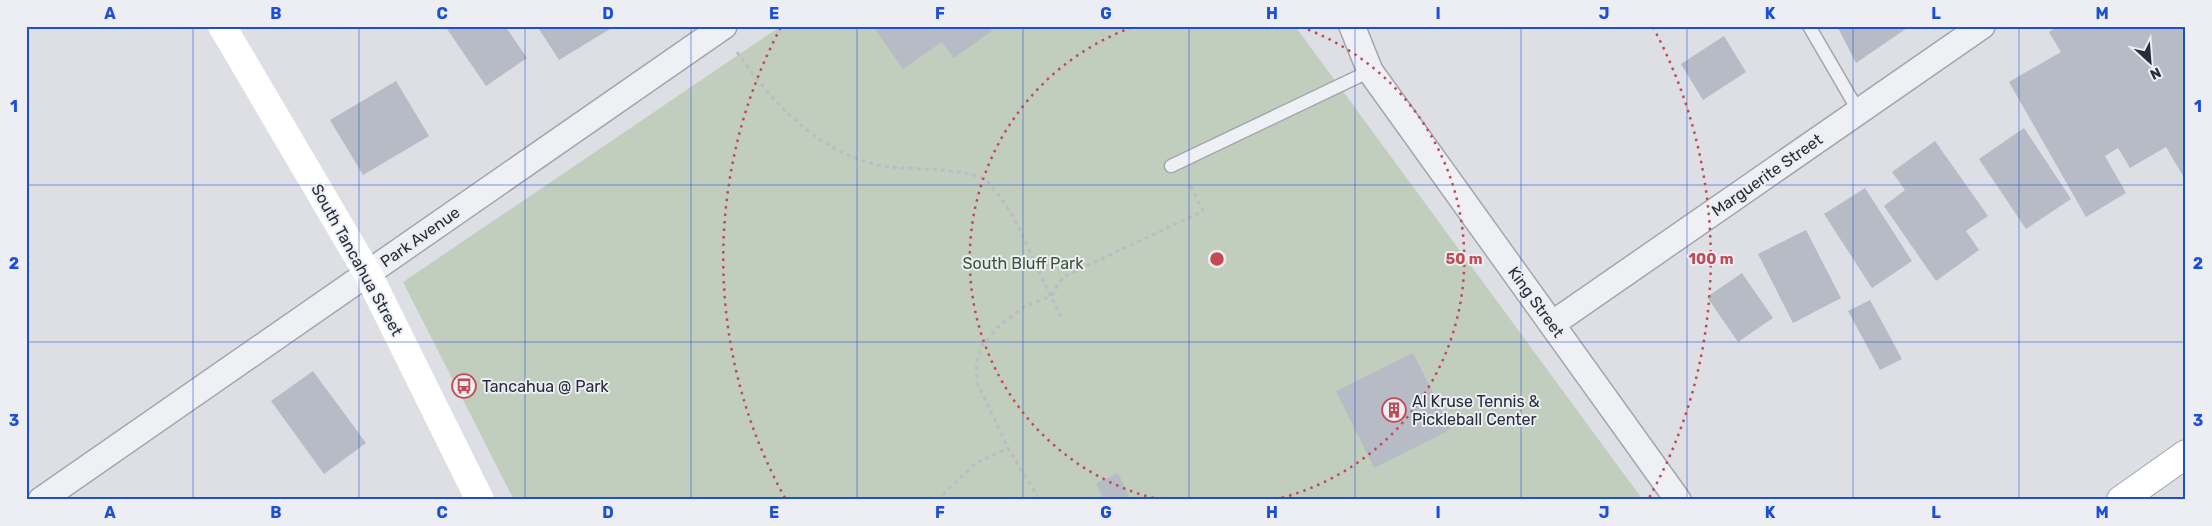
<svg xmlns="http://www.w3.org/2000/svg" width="2212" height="526" font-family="Rubik,sans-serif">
<rect width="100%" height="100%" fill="#dddfe5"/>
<path fill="#c1cebe" d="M781,26H1295L1643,500H514L403,282Z"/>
<g fill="#b7bbc5">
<path d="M451,26H505L527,58L486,86L447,29Z"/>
<path d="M537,26H609L610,29L559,60Z"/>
<path d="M873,26H988L992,31L954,58L942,42L903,69Z"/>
<path d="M1837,26H1910L1856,63Z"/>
<path d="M2059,26H2186V181L2166,147L2130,168L2118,148L2105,156L2126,193L2086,217L2009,82L2061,52L2049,32Z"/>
<path d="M1724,36L1746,72L1703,100L1681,64Z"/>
<path d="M396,81L429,136L363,175L330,120Z"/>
<path d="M2024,128L2071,199L2026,229L1979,159Z"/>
<path d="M1935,141L1988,216L1966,231L1979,250L1936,281L1884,206L1905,190L1892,172Z"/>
<path d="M1865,188L1912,261L1872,288L1824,214Z"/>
<path d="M1806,230L1841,298L1793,323L1758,254Z"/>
<path d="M1742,273L1773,318L1738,342L1707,297Z"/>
<path d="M1870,300L1902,359L1880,370L1848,311Z"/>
<path d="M1413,353L1451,429L1374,468L1336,391Z"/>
<path d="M313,371L366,443L324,474L271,401Z"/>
<path d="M1118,473L1131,500H1104L1096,483Z"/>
</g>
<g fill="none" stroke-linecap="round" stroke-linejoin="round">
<g stroke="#a3a6ae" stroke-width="15">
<g id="lane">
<path d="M1809,26L1859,112"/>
<path d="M1171,166L1370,71"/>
</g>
</g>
<g stroke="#a3a6ae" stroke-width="28">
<g id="street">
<path d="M1352,26L1370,71L1678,500"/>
<path d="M1552,324L1982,26"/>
<path d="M41,500L724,26"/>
</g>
</g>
<g stroke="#9da3b0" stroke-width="30">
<path id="primary" d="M2121,500L2186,454"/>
</g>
<g stroke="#bbbdc4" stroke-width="3" stroke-dasharray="4 4" stroke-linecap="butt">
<path d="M737,52C776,108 828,164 901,168C921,169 970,169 987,181C990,183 993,189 996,192C1021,222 1032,261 1051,296L1024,307L1000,325L982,345L976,365L978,384L1008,448L1038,497"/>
<path d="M1061,317L1051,296L1063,277L1203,211L1189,183"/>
<path d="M937,500L976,463L1008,448"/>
</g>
<use href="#lane" stroke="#eff0f4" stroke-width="12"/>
<use href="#street" stroke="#eff0f4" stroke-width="25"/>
<path stroke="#fff" stroke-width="28" d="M222,26L368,274L480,500"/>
<use href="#primary" stroke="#fff" stroke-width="28"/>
</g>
<path fill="none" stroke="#1d4ed8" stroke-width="1" stroke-opacity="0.55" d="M193,26V500M359,26V500M525,26V500M691,26V500M857,26V500M1023,26V500M1189,26V500M1355,26V500M1521,26V500M1687,26V500M1853,26V500M2019,26V500M26,185H2186M26,342H2186"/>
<g fill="none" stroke="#c24a52" stroke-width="2.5" stroke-dasharray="2.5 5">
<path d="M1161 500A247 247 0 0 1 1133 27M1301 27A247 247 0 0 1 1273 500"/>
<path d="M785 498A494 494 0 0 1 781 27M1653 27A494 494 0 0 1 1649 498"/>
</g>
<defs>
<g id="bus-ring" transform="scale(1.25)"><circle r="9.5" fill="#eceef3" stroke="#c24a52" stroke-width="1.5"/><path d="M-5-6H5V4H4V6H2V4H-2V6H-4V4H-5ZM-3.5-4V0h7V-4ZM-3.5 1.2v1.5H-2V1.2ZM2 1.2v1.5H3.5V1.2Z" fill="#c24a52"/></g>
<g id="building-ring" transform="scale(1.25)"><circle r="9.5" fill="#eceef3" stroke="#c24a52" stroke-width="1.5"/><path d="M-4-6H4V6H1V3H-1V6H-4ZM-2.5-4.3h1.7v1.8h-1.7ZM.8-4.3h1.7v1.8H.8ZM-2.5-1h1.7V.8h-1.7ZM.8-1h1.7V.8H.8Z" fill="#c24a52"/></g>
</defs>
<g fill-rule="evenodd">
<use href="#bus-ring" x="464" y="386"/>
<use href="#building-ring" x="1394" y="410"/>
</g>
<g text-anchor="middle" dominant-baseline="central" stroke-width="4" stroke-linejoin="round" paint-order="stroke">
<g font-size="16" fill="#272d3a" stroke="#eceef3">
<text transform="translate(1767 175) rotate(-35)">Marguerite Street</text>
<text transform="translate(420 237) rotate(-35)">Park Avenue</text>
<text transform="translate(357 260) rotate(61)">South Tancahua Street</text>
<text transform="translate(1536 302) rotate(54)">King Street</text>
</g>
<g font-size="16" fill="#395536" stroke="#eceef3">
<text x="1023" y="263">South Bluff Park</text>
</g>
<g font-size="16" fill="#272d3a" stroke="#eceef3" text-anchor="start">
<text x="482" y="386">Tancahua @ Park</text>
<text x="1412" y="401">Al Kruse Tennis &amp;<tspan x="1412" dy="18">Pickleball Center</tspan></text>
</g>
</g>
<circle cx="1217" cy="259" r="8" fill="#c24a52" stroke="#eceef3" stroke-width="2.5"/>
<g font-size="15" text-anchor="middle" font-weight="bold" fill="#c24a52" stroke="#eceef3" stroke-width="4" stroke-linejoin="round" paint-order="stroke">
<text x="1464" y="264">50 m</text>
<text x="1711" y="264">100 m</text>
</g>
<rect width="2212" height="526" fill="none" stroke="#eceef3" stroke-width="55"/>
<g transform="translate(2150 62) rotate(154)" stroke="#eceef3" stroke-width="4" paint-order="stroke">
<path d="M0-4L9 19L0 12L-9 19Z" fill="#272d3a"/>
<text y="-8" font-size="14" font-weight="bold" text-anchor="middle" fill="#272d3a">N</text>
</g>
<rect x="28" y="28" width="2156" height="470" fill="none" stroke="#1d4ed8" stroke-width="2"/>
<g font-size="16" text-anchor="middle" font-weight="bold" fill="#1d4ed8">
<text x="110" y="19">A</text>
<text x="276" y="19">B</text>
<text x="442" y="19">C</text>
<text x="608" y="19">D</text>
<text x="774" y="19">E</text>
<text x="940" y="19">F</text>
<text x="1106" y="19">G</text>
<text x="1272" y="19">H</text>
<text x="1438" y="19">I</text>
<text x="1604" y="19">J</text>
<text x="1770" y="19">K</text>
<text x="1936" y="19">L</text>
<text x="2102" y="19">M</text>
<text x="14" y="112">1</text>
<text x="2198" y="112">1</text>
<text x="14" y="269">2</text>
<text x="2198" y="269">2</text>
<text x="14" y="426">3</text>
<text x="2198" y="426">3</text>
<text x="110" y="518">A</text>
<text x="276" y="518">B</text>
<text x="442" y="518">C</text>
<text x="608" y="518">D</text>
<text x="774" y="518">E</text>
<text x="940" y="518">F</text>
<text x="1106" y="518">G</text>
<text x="1272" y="518">H</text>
<text x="1438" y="518">I</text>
<text x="1604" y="518">J</text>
<text x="1770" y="518">K</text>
<text x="1936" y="518">L</text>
<text x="2102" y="518">M</text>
</g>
</svg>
